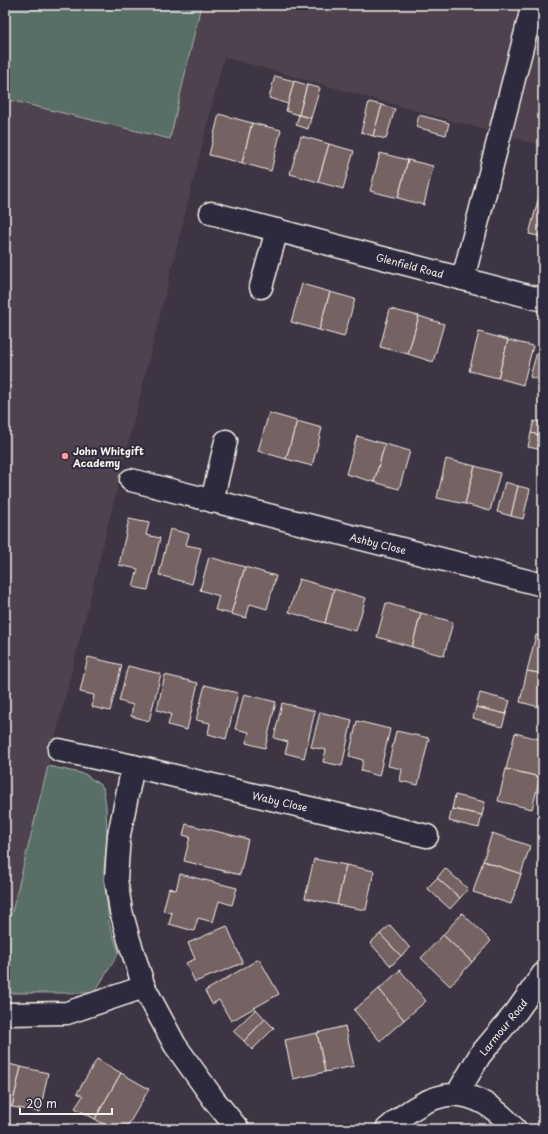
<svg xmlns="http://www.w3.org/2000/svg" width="548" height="1134" font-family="'Playpen Sans',sans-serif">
<rect width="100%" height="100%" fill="#3d3544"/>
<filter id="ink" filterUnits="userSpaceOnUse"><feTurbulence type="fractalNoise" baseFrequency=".025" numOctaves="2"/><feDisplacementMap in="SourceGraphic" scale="8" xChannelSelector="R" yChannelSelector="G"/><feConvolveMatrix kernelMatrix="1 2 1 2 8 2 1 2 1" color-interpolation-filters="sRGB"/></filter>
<g filter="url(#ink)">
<path fill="#4e424d" d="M5,5H543V146L224,57L12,912L5,925Z"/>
<g fill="#5a6e67" stroke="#a7b0a8">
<path d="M5,5H201L170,139L5,99Z"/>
<path d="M48,766L85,774L103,787L106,805L107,836L104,871L109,923L119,953L94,993H5V925L12,912Z"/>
</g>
<g fill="#756262" stroke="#f4f1e8">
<path d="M275,76L294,81L288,104L269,98Z"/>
<path d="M294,81L307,85L299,115L286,111Z"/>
<path d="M307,85L320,88L311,118L299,115Z"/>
<path d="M369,102L382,105L373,136L361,132Z"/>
<path d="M382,105L395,109L386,139L373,136Z"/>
<path d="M219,114L252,123L242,163L209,155Z"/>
<path d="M299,115L311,118L308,129L296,125Z"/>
<path d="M419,115L449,123L446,135L416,127Z"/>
<path d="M252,123L281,130L271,171L242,163Z"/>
<path d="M301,136L329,144L318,182L290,174Z"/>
<path d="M329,144L354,151L343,189L318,182Z"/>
<path d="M380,153L408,160L398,198L370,191Z"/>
<path d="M408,160L433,166L424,205L398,198Z"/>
<path d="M540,193H543V237L529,234Z"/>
<path d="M302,284L330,292L319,330L291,322Z"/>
<path d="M330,292L355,299L344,337L319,330Z"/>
<path d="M390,309L419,316L408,354L380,347Z"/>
<path d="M419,316L444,324L433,362L408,354Z"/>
<path d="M479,332L508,340L498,378L469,371Z"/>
<path d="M508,340L533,346L523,385L498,378Z"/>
<path d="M538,348L543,349V381L530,377Z"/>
<path d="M269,413L297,421L286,459L258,451Z"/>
<path d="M297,421L322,428L312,466L286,459Z"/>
<path d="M534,421L543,423V436L531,433Z"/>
<path d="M531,433L543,436V450L528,447Z"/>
<path d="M357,436L385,444L374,482L346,474Z"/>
<path d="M385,444L410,451L399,489L374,482Z"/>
<path d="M446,459L475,466L465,504L437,498Z"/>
<path d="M475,466L500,473L490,511L465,504Z"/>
<path d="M505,482L518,486L511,516L497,512Z"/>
<path d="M518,486L530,489L523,519L511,516Z"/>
<path d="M129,519L149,523L146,535L160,538L148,590L133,587L138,569L119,565Z"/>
<path d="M170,529L189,534L186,545L201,548L192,584L159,575Z"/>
<path d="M209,557L245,567L231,614L215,610L219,596L200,590Z"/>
<path d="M245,567L276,576L267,609L250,604L246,618L231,614Z"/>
<path d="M299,579L334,589L325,623L289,612Z"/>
<path d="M334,589L366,598L356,631L325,623Z"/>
<path d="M386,603L421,613L412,647L377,637Z"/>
<path d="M421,613L453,622L444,656L412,647Z"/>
<path d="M536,635L543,636V674L527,671Z"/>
<path d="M88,657L122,665L110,711L92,707L94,695L80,692Z"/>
<path d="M128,666L161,674L149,721L131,716L133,705L119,701Z"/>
<path d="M527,671L543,674V708L520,702Z"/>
<path d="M165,675L198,683L187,730L168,725L171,714L157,710Z"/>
<path d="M205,685L238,693L226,739L208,734L210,723L196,720Z"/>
<path d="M480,693L510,701L506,714L476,707Z"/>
<path d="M244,694L276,702L265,748L246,743L249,732L235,729Z"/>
<path d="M282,703L315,711L304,758L285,753L288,742L274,738Z"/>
<path d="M476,707L506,714L502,727L473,718Z"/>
<path d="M320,712L352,720L342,766L323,762L326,750L311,747Z"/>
<path d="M357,721L390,729L379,776L361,771L363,760L349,756Z"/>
<path d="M396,731L429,738L418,785L400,781L402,769L388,766Z"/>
<path d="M515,733L543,740V764L540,777L506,769Z"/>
<path d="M506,769L540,777L532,809L498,801Z"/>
<path d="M455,795L485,802L482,815L452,809Z"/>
<path d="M452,809L482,815L479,828L449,821Z"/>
<path d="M186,824L248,839L240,875L184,861L190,837L183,835Z"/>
<path d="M492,833L530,846L521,874L483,861Z"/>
<path d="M314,859L346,865L337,905L305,898Z"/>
<path d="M483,861L521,874L511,904L473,892Z"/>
<path d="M346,865L374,871L366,910L337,905Z"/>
<path d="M445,868L468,889L460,898L437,878Z"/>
<path d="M180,874L237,888L232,905L219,901L213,922L198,918L194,931L169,924L172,913L163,911L169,888L176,890Z"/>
<path d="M437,878L460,898L450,909L427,888Z"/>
<path d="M462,913L491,941L472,962L443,935Z"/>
<path d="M390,925L410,948L401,956L380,934Z"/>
<path d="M227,926L243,963L195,982L186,963L195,959L188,943Z"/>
<path d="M380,934L401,956L391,966L370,943Z"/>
<path d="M443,935L472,962L450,986L421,958Z"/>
<path d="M259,959L279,994L231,1021L219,1000L212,1004L205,991Z"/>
<path d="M400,970L426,1001L404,1020L379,989Z"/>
<path d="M379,989L404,1020L380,1041L354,1010Z"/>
<path d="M256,1009L265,1019L244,1041L233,1031Z"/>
<path d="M265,1019L274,1028L252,1050L244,1041Z"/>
<path d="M345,1026L354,1066L325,1072L317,1033Z"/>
<path d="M317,1033L325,1072L293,1079L285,1040Z"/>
<path d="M97,1059L121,1073L95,1119L75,1108L83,1096L77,1093Z"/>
<path d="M5,1063L21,1067L12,1107L5,1105Z"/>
<path d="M21,1067L48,1073L40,1112L12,1107Z"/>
<path d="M121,1073L149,1089L126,1129H112L95,1119Z"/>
</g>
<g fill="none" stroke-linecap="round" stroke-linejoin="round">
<g stroke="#f4f1e8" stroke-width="25">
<g id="minor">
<path d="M211,213L543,300"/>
<path d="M463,279L532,8L543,11"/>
<path d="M261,287L277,230"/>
<path d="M131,480L543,585"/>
<path d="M212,501L226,441"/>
<path d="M59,750L133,766"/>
<path d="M5,1014L67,1013L144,987"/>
<path d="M457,1094L480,1055L517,1011L543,974"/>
<path d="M238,1129L215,1101L175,1045L144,987L129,940L121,911L116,879L119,835L133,766L427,836"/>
<path d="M387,1129C433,1088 470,1079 515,1129"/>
</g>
</g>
<use href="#minor" stroke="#2f2a3d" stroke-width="22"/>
</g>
</g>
<circle fill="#ff9aa2" stroke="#2f2a3d" stroke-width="1.5" cx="65" cy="456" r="4"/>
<g text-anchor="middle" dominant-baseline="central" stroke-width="4" stroke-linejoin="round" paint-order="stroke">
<g font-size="10" fill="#f4f1e8" stroke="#2f2a3d">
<text transform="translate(410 265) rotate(15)">Glenfield Road</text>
<text transform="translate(378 543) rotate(14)">Ashby Close</text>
<text transform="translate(280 801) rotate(13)">Waby Close</text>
<text transform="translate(503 1027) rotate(-51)">Larmour Road</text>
</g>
<g font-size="10" font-weight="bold" fill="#f4f1e8" stroke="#2f2a3d" text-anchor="start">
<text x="73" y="450">John Whitgift<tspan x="73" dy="12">Academy</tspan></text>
</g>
</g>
<rect width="548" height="1134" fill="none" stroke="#2f2a3d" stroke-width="20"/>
<rect x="10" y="10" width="528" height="1114" fill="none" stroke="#f4f1e8" stroke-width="1.5" filter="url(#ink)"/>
<path d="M20 1108v6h92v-6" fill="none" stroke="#f4f1e8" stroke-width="2"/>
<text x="26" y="1108" font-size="12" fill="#f4f1e8" stroke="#2f2a3d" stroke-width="3" paint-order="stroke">20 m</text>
</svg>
